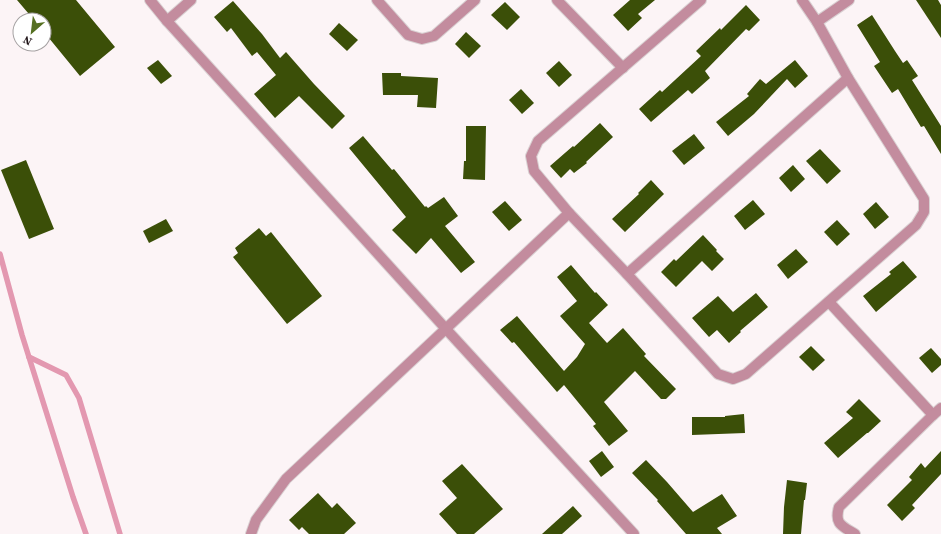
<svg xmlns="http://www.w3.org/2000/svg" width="941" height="534" font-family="'Source Serif 4',serif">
<rect width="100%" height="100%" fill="#fcf4f6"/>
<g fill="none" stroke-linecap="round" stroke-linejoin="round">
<g stroke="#e398b0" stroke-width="5.5">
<path d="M0,254L22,335L73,497L86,534"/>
<path d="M29,357L66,375L79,398L120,534"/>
</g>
</g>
<g fill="#3b4f08">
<path d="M17,0H76L115,47L80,76L44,32V20H34Z"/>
<path d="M630,0H655L638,14L642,18L628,31L613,15Z"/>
<path d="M916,0H938L941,5V38Z"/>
<path d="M233,1L262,34L280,58L286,52L314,84L345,116L332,129L299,96L275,118L254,94L276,75L257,52L252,56L231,28L227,32L214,17Z"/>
<path d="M505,2L520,17L507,30L491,15Z"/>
<path d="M746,5L760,20L749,31L746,29L705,71L710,78L692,94L688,90L651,122L639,109L660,90L662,92L701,56L696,51L720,28L721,30Z"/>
<path d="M872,15L895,51L903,63L907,60L918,76L912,80L941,126V154L924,126L921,127L898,89L892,93L874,66L880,62L857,25Z"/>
<path d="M339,23L358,40L347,51L329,34Z"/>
<path d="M466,32L481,46L469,58L455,44Z"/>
<path d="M158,60L172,76L161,84L147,68Z"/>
<path d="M795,60L808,76L795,88L787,79L754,114L728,136L716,122L749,96L747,94L760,79L766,84Z"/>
<path d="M559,61L572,75L559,87L546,73Z"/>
<path d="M382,73H401V76L438,78L436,108L417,107L418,95H383Z"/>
<path d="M521,89L534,103L522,114L509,100Z"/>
<path d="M600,123L613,137L586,162L587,163L574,173L570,169L561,178L550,166L573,146L574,147Z"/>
<path d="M466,126H486L485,180L463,179L464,161H466Z"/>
<path d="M694,134L705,148L684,165L672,151Z"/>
<path d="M363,136L392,170L394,169L425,207L426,206L428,208L444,197L458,216L445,226L475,262L461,273L431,238L416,254L392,230L406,217L349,148Z"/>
<path d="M820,149L841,171L827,184L806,161Z"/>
<path d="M26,160L54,229L29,239L1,170Z"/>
<path d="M793,165L805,179L791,192L779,178Z"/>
<path d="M651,180L664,194L625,232L612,219L639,194L638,193Z"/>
<path d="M753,200L765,214L745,230L734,216Z"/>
<path d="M505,201L522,220L509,231L492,212Z"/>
<path d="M876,202L889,217L875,229L863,214Z"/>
<path d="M166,219L173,231L149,243L143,231Z"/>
<path d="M837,220L850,234L837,246L824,232Z"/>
<path d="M259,228L266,236L271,232L322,296L287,324L233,257L238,253L235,248Z"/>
<path d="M703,235L717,250L716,251L724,259L712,271L702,261L676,287L661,272L674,259L676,261Z"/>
<path d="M796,249L808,262L788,279L777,265Z"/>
<path d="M903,261L917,277L876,312L863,296L891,274L889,272Z"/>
<path d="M571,265L595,293L596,292L608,305L589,323L607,343L623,328L646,354L644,356L676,389L666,399H661L635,371L604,402L628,431L609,446L593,426L596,424L564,385L557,392L514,342L512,343L500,330L517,316L564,371L577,357L585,344L560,316L577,301L557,277Z"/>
<path d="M756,293L768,307L740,331L741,332L729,343L717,330L709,337L692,318L718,296L733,312Z"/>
<path d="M811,346L825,360L813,371L799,357Z"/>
<path d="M931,348L941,359V365L932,373L919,358Z"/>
<path d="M859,399L881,421L868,433H867L838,458L824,443L853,418L846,412Z"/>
<path d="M744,414L745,433L692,435V417H725V416Z"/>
<path d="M602,451L614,467L601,477L589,461Z"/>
<path d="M941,451V474L912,505L915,508L902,521L887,505L912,480L909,477L921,463L925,468Z"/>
<path d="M646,460L667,482L693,512L722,494L737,516L717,528L722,534H686L657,501L658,500L632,473Z"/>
<path d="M462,464L503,509L474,534H457L439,514L457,498L442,481Z"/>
<path d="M787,480L807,483L805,500H804L801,534H783L784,507Z"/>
<path d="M318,493L332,508L337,503L356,523L344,534H309L302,527L299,530L289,520Z"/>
<path d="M573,506L582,516L562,534H542Z"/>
</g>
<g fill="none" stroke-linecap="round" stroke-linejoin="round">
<g stroke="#d9d0d2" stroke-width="12">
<g id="minor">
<path d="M150,0L167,21L446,329L634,534"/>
<path d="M377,0L408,35L422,39L434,36L475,0"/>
<path d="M557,0L623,68"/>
<path d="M701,0L538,141L531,156L534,171L569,213L627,274L718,374L733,379L746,374L916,225L924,212V199L848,78L817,22L802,0"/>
<path d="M167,21L191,0"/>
<path d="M817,22L849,0"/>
<path d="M627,274L848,78"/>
<path d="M829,302L933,415"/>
<path d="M251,534L256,520L286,479L569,213"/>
<path d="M855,534C842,526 834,524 839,507L933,415L941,408"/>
</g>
</g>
<use href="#minor" stroke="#c38c9e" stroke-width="10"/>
</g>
<g transform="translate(32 32) rotate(208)"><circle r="19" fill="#ffffff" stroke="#a5a1a2"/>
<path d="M0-3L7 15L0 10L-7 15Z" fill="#567022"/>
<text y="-6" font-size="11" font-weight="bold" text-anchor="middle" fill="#1f1317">N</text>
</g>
</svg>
